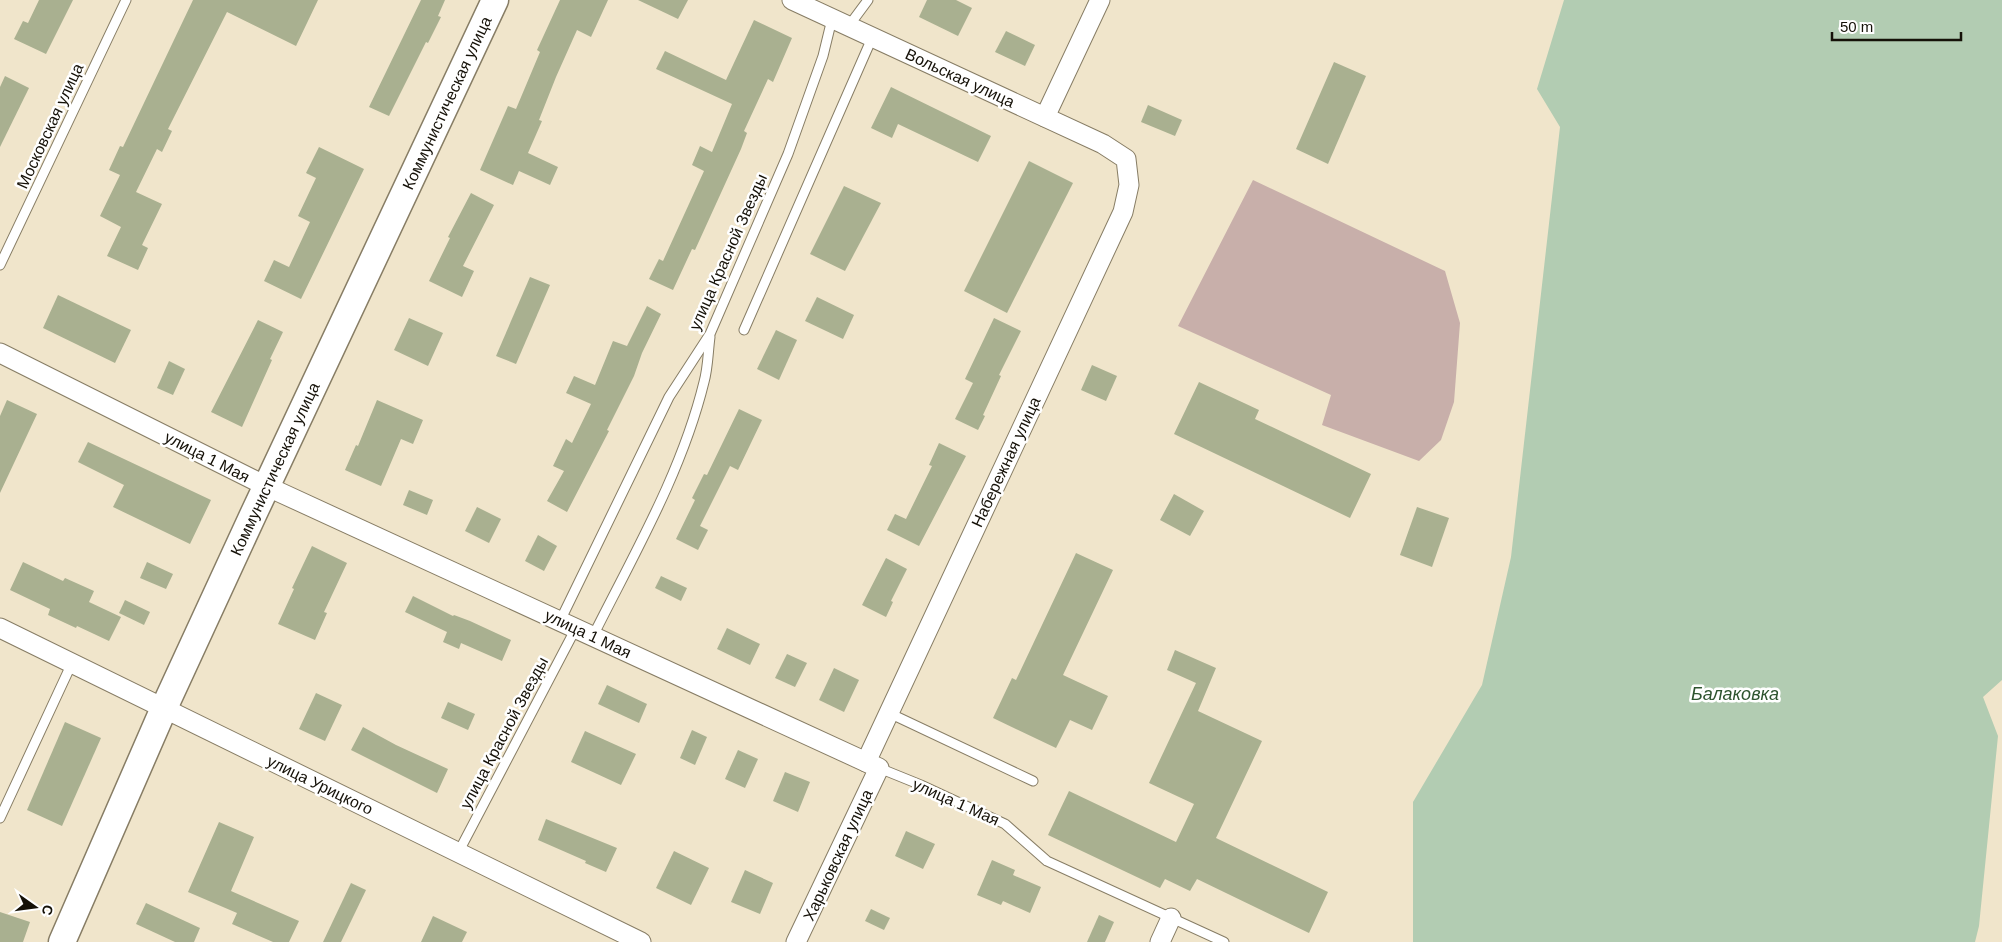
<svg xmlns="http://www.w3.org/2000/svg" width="2002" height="942" font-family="Arial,sans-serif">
<rect width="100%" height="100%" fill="#f0e5cb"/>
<path fill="#c8afaa" d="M1253,180L1445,271L1460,323L1454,402L1441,440L1419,461L1322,425L1331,395L1178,326Z"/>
<path fill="#b2ccb2" d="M1564,0H2002V680L1983,697L1998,736L1979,926L1975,942H1413V802L1482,685L1511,557L1560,127L1537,89Z"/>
<g fill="#a9b090">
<path d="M39,0H73L46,54L14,39L23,21L28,23Z"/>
<path d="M193,0H318L296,46L227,12L168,129L172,131L162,152L157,149L136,192L162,204L142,245L148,248L138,270L107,256L121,227L100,216L120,175L109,170L120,146L123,147Z"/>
<path d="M421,0H445L438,16L441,17L428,43L426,42L389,116L369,107Z"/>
<path d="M560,0H608L591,37L577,30L556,77L539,120L542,121L528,153L558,167L550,185L519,171L513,185L480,170L508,106L516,109L540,52L537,50Z"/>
<path d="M638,0H688L678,19Z"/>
<path d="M927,0H956L972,8L958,36L919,17Z"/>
<path d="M754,20L792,38L773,82L768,79L744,131L747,133L741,149L695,250L692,249L673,290L649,279L659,259L663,261L704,171L692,165L700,146L712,152L732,104L656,69L665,51L726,80Z"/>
<path d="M1006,31L1035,45L1025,66L995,52Z"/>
<path d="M1334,62L1366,76L1328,164L1296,149Z"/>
<path d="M5,76L29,88L0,147V87Z"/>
<path d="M891,87L991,136L978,162L898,124L892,138L871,128Z"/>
<path d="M1148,105L1182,120L1175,136L1141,122Z"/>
<path d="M319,147L364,169L301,299L264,281L274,260L289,267L310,222L298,216L316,178L306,173Z"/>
<path d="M1029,161L1073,183L1007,313L964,291Z"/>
<path d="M844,186L881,203L845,271L810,254Z"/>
<path d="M471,193L494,205L463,266L474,271L462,297L429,281L450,238L448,237Z"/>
<path d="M530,277L550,285L516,364L496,356Z"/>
<path d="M58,295L131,330L115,363L43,328Z"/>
<path d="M817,297L854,315L843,339L805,321Z"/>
<path d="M647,306L661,314L642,353L634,376L607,430L609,431L567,512L547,501L564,471L553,466L566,439L572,443L591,404L566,393L574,376L595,385L613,341L627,346Z"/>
<path d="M409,318L443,333L428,366L394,350Z"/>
<path d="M994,318L1021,331L999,375L1001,376L983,415L985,416L978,430L955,419L973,383L965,379Z"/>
<path d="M258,320L283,332L270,359L272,360L242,427L211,412Z"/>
<path d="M776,330L797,340L779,380L757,369Z"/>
<path d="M169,361L185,369L173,395L157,388Z"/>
<path d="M1092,365L1117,376L1106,401L1081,390Z"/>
<path d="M1199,382L1259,410L1255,419L1371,474L1350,518L1174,434Z"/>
<path d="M7,400L37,414L0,493V416Z"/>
<path d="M377,400L423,420L413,444L401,439L381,486L345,470L356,445L358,446Z"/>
<path d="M739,409L762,420L738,470L730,466L700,526L708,530L698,550L676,539L695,500L692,498L704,474L707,475Z"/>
<path d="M88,442L211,500L190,544L113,507L124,485L78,462Z"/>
<path d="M939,443L966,456L919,546L887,530L895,514L906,519L932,466L929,465Z"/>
<path d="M409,490L433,500L427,515L403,505Z"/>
<path d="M1174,494L1204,511L1190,536L1160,520Z"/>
<path d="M477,507L501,519L489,543L465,531Z"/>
<path d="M1417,507L1449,518L1432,567L1400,555Z"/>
<path d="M538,535L557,546L544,571L525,561Z"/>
<path d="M312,546L347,563L324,612L327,613L315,640L278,624L294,589L292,588Z"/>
<path d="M1076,553L1113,570L1063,675L1108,696L1092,730L1070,720L1056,748L993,718L1012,678L1016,680Z"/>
<path d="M886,558L907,569L891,601L893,602L886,617L862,605Z"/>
<path d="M23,562L63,581L65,578L94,591L89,602L121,617L109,641L77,626L76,628L48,615L50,609L10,590Z"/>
<path d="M147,562L173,574L166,589L140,578Z"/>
<path d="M661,576L687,588L681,601L655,588Z"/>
<path d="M413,596L453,616L454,615L470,621L511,640L502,661L461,643L459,649L443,642L447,632L405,612Z"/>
<path d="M125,600L150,612L144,625L119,613Z"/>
<path d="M727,628L760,644L750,665L717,649Z"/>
<path d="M1175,650L1216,668L1198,711L1262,741L1216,838L1328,892L1309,933L1197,879L1190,891L1165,879L1160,888L1048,835L1069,791L1176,842L1194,804L1149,783L1196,683L1167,670Z"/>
<path d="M787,654L807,663L795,687L775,678Z"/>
<path d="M834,668L859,680L844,712L819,700Z"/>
<path d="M607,685L647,704L639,723L598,704Z"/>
<path d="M316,693L342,705L325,741L299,729Z"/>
<path d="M448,702L475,714L468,730L441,718Z"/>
<path d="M65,722L101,738L62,826L27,810Z"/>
<path d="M363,727L396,745L448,769L437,793L351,750Z"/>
<path d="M692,730L707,737L695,765L680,758Z"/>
<path d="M585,731L636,754L621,785L571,762Z"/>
<path d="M738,750L758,759L745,788L725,779Z"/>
<path d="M785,772L810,782L798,812L773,801Z"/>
<path d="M546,819L617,848L606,872L585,863L586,861L538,840Z"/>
<path d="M219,822L254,837L231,891L299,921L289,942H273L232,924L237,913L188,892Z"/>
<path d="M906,831L935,844L923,869L895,856Z"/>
<path d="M674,851L709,868L691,905L656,888Z"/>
<path d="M992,860L1015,870L1013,875L1041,887L1030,913L1003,901L1001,905L977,895Z"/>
<path d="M745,870L773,883L760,914L731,902Z"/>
<path d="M351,883L366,890L341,942H323Z"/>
<path d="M146,903L200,928L194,942H175L136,924Z"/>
<path d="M871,909L890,918L884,930L865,921Z"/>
<path d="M0,912L30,922L23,942H0Z"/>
<path d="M1099,915L1114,922L1105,942H1087Z"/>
<path d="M433,916L467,932L462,942H421Z"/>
</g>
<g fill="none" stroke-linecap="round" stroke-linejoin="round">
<g stroke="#877d65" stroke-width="11">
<g id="lane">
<path d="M848,27L868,0"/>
<path d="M0,265L126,0"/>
<path d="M744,330L872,38"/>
<path d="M560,621L669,397L710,334L788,154L823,56L832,19"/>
<path d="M593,636C634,554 682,472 704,382C708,368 708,352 710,337"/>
<path d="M889,713L1033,781"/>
<path d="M879,768L921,785L1005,824L1047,861L1224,942"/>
<path d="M0,818L72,663"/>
<path d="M458,853L576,628"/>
</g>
</g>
<g stroke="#877d65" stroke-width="21">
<g id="street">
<path d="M792,0L1103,144L1126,159L1129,185L1123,212L866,762"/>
<path d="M1045,117L1100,0"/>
<path d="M0,353L266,486L879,768L796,942"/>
<path d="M0,628L641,942"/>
<path d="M1160,942L1171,918"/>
</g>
</g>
<g stroke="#877d65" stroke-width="29">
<path id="secondary" d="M62,942L164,708L253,515L495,0"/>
</g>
<use href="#lane" stroke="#fff" stroke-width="9"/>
<use href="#street" stroke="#fff" stroke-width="19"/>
<use href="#secondary" stroke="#fff" stroke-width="26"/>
</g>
<g text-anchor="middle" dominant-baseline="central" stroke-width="5" stroke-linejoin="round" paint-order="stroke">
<g font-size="16" fill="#151108" stroke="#fff">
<text transform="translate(960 78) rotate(25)">Вольская улица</text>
<text transform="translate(447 103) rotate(-65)">Коммунистическая улица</text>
<text transform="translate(50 126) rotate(-65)">Московская улица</text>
<text transform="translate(728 252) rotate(-66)">улица Красной Звезды</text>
<text transform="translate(207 457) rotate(27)">улица 1 Мая</text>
<text transform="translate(1006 462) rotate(-65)">Набережная улица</text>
<text transform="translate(275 469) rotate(-65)">Коммунистическая улица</text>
<text transform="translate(588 634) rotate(25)">улица 1 Мая</text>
<text transform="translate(504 733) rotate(-62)">улица Красной Звезды</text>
<text transform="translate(320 785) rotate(26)">улица Урицкого</text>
<text transform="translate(956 802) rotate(24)">улица 1 Мая</text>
<text transform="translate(838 855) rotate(-65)">Харьковская улица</text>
</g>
<g font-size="18" font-style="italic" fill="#2e542f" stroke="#fff">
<text x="1735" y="694">Балаковка</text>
</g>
</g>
<g transform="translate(35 907) rotate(104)" stroke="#ffffff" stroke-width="4" paint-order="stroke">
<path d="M0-4L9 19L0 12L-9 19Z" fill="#151108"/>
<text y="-8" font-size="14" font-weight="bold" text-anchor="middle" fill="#151108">С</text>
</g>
<path d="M1832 32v8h129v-8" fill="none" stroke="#151108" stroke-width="2.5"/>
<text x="1840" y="32" font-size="15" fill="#151108" stroke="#ffffff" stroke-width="4" paint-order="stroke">50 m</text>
</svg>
